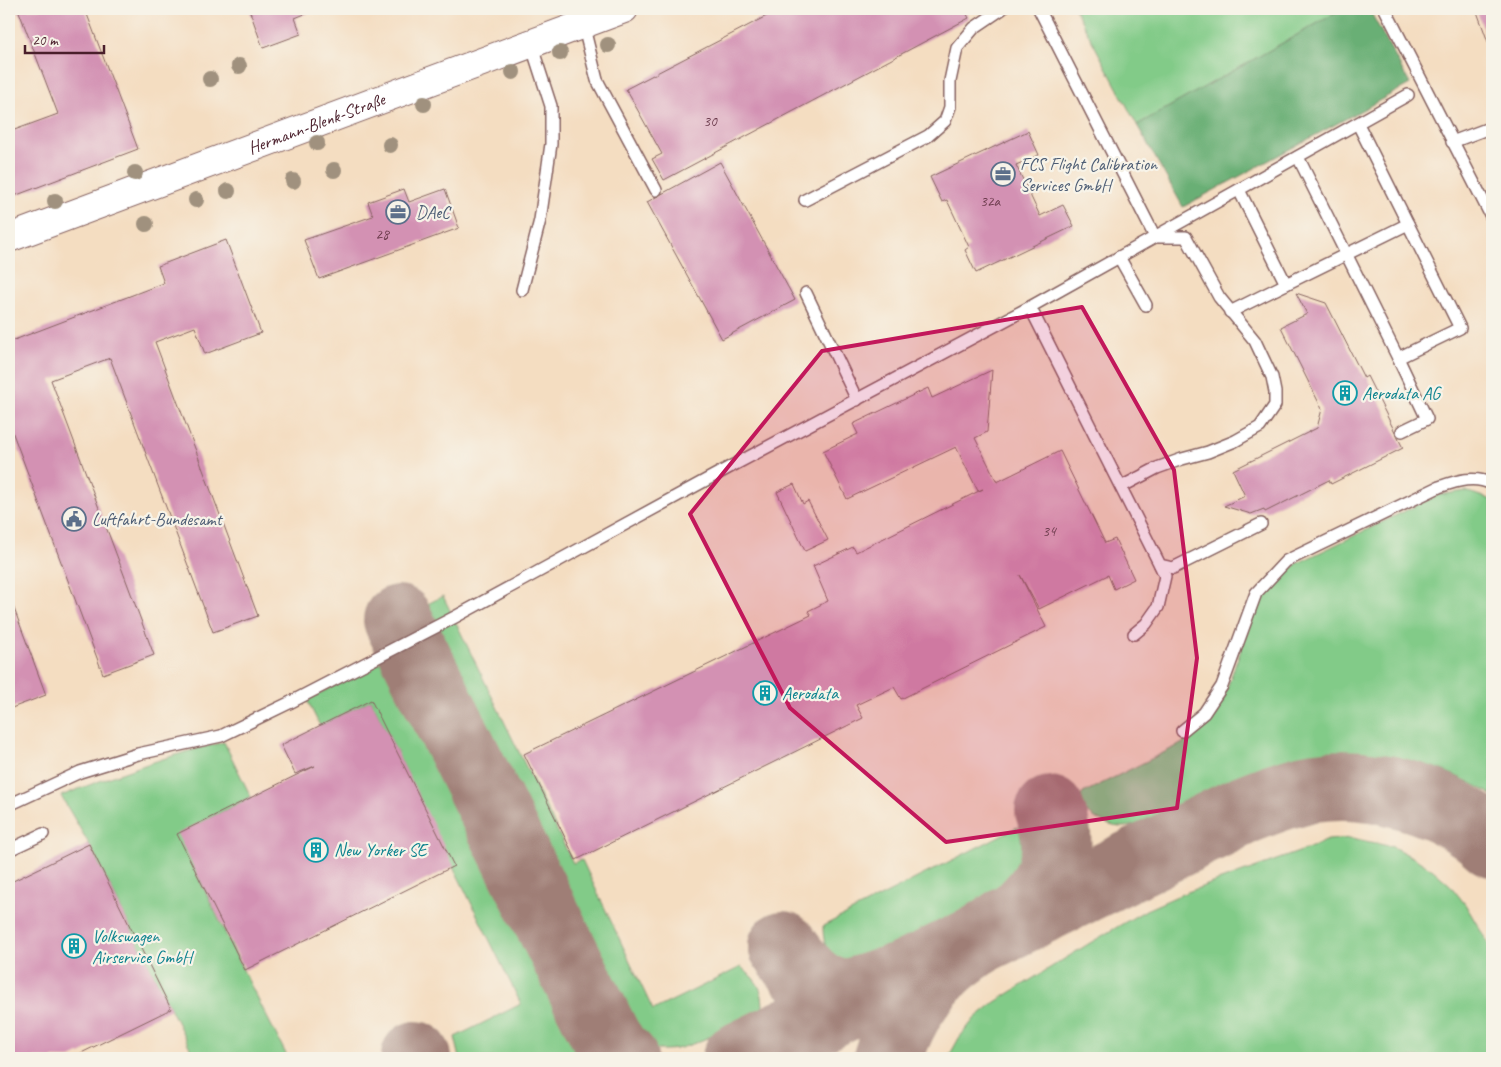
<svg xmlns="http://www.w3.org/2000/svg" width="1501" height="1067" font-family="Caveat,sans-serif">
<rect width="100%" height="100%" fill="#f7f3e8"/>
<filter id="ink" filterUnits="userSpaceOnUse"><feTurbulence type="fractalNoise" baseFrequency=".02" numOctaves="2"/><feDisplacementMap in="SourceGraphic" scale="10" xChannelSelector="R" yChannelSelector="G"/><feConvolveMatrix kernelMatrix="1 2 1 2 8 2 1 2 1" color-interpolation-filters="sRGB"/></filter>
<filter id="wash" filterUnits="userSpaceOnUse"><feTurbulence type="fractalNoise" baseFrequency=".0096" numOctaves="4" result="noise"/><feDisplacementMap in="SourceGraphic" scale="20" xChannelSelector="R" yChannelSelector="G"/><feGaussianBlur stdDeviation="1.12" result="paint"/><feColorMatrix in="noise" values="0 0 0 0 0 0 0 0 0 0 0 0 0 0 0 0 0 1.4 0 .05"/><feComposite in="paint" operator="in"/></filter>
<g filter="url(#wash)">
<rect width="100%" height="100%" fill="#f4ddc1"/>
<g fill="#82cb88" stroke="#66755a">
<path d="M1075,9H1343L1137,125Z"/>
<path d="M1466,491L1492,500V795C1440,763 1384,749 1322,753C1272,756 1227,781 1184,802C1168,810 1138,828 1120,827C1105,826 1088,815 1078,803L1083,793L1187,741L1202,728L1223,699L1256,607L1275,583L1296,564L1438,495Z"/>
<path d="M443,596L573,863L582,860L653,1010L741,967C756,980 763,987 763,1008C745,1020 695,1046 676,1049C663,1051 646,1051 635,1042C628,1035 618,1015 613,1006L416,610Z"/>
<path d="M392,656L577,1023L586,1047V1058H460L455,1037L521,1004L371,700L320,726L307,700Z"/>
<path d="M224,742L251,797L178,834L244,972L288,1058H195L89,844L61,796C114,775 168,755 224,742Z"/>
<path d="M1017,827C1021,833 1021,839 1022,846C1026,872 1009,886 989,899L852,967C829,961 823,948 823,926Z"/>
<path d="M1352,838L1393,847L1414,858L1433,870L1450,885L1465,904L1492,950V1058H948L959,1038L975,1018L995,1002L1090,943L1146,910L1182,894L1307,849L1328,840Z"/>
</g>
<path fill="#69af74" stroke="#5a6750" d="M1343,9H1369L1410,84L1183,207L1137,125Z"/>
<g fill="none" stroke-linecap="round" stroke-linejoin="round">
<g stroke="#9f7e76" stroke-width="70">
<path d="M398,620L607,1039L617,1054L623,1058"/>
<path d="M783,946C800,970 820,999 854,992C867,989 879,984 892,980"/>
<path d="M416,1056L417,1058"/>
<path d="M737,1058L1246,809C1268,800 1291,791 1315,787C1373,778 1449,801 1492,842"/>
<path d="M888,1058C899,1022 919,988 948,963C965,949 983,937 1001,925C1010,919 1021,913 1028,905C1055,878 1064,846 1050,811"/>
</g>
</g>
<g id="blocks">
<g fill="#d391b3">
<path d="M18,9H85L138,149L9,198V132L58,114Z"/>
<path d="M249,9H317L295,18L301,34L263,48Z"/>
<path d="M780,9H964L969,18L664,180L652,159L662,154L626,89Z"/>
<path d="M1476,9H1492V53Z"/>
<path d="M1028,131L1039,155L1016,165L1040,216L1063,205L1074,226L976,273L965,250L969,247L947,200L942,202L930,177Z"/>
<path d="M720,162L795,300L722,339L647,202Z"/>
<path d="M404,189L409,202L445,189L459,228L319,279L304,240L373,216L368,202Z"/>
<path d="M226,240L261,333L205,354L195,327L155,342L258,616L213,632L110,358L51,380L154,655L103,674L9,423V342L164,283L158,266Z"/>
<path d="M1296,293L1326,303L1364,378L1367,376L1403,448L1331,484L1329,480L1265,512L1264,509L1251,514L1224,506L1245,496L1233,470L1317,428L1322,409L1281,327L1307,314Z"/>
<path d="M992,370L987,432L975,438L997,482L1060,451L1105,543L1115,539L1134,579L1114,589L1108,575L1039,609L1020,575L1046,627L901,699L894,687L856,705L863,718L576,860L524,754L811,615L808,611L828,601L813,566L853,547L856,552L983,489L978,491L956,447L847,499L823,451L858,434L853,424L928,388L932,398Z"/>
<path d="M794,484L803,504L808,501L828,540L805,551L777,492Z"/>
<path d="M9,595L46,695L9,709Z"/>
<path d="M371,700L454,866L245,970L177,834L315,766L295,774L281,745Z"/>
<path d="M89,844L171,1009L71,1058H9V883Z"/>
</g>
</g>
</g>
<g filter="url(#ink)">
<use href="#blocks" fill-opacity="0" stroke="#866260" stroke-width="1"/>
<g fill="none" stroke-linecap="round" stroke-linejoin="round">
<g stroke="#866260" stroke-width="14">
<g id="service">
<path d="M577,9L583,24L597,80L656,190"/>
<path d="M1385,9L1492,218"/>
<path d="M1452,142L1492,127"/>
<path d="M1298,157L1398,358L1460,328L1358,124"/>
<path d="M1239,190L1286,284L1408,224"/>
<path d="M805,200L928,136L945,121L950,107V81L957,48L974,28L1002,9"/>
<path d="M1156,236L1408,95"/>
<path d="M1119,257L1146,305"/>
<path d="M522,290L540,220L551,144V106L531,44"/>
<path d="M806,293L857,400"/>
<path d="M1030,307L1160,565L1173,568L1261,524"/>
<path d="M1230,312L1286,284"/>
<path d="M1398,358L1427,419L1402,431"/>
<path d="M1121,487L1157,468L1182,459L1208,452L1235,441L1260,427L1275,405V392L1272,377L1255,341L1219,297L1186,237H1155"/>
<path d="M1134,634L1146,624L1158,607L1165,576L1160,565"/>
<path d="M1182,731L1204,713L1222,686L1256,593L1286,561L1439,487C1457,481 1474,475 1492,484"/>
<path d="M9,805L80,772L138,754L221,736L289,703L455,617L730,467L1030,307L1155,237L1039,9"/>
<path d="M9,850L43,834"/>
</g>
</g>
<g stroke="#866260" stroke-width="30">
<g id="tertiary">
<path id="s1" d="M9,238L624,9"/>
</g>
</g>
<use href="#service" stroke="#fff" stroke-width="11"/>
<use href="#tertiary" stroke="#fff" stroke-width="28"/>
</g>
<g fill="#a0917e">
<circle cx="608" cy="45" r="8"/>
<circle cx="560" cy="53" r="8"/>
<circle cx="239" cy="66" r="8"/>
<circle cx="513" cy="72" r="8"/>
<circle cx="210" cy="79" r="8"/>
<circle cx="424" cy="104" r="8"/>
<circle cx="317" cy="143" r="8"/>
<circle cx="390" cy="145" r="8"/>
<circle cx="334" cy="170" r="8"/>
<circle cx="135" cy="173" r="8"/>
<circle cx="293" cy="181" r="8"/>
<circle cx="228" cy="191" r="8"/>
<circle cx="196" cy="200" r="8"/>
<circle cx="55" cy="201" r="8"/>
<circle cx="146" cy="224" r="8"/>
</g>
</g>
<path fill="#c2185b" fill-opacity="0.2" stroke="#c2185b" stroke-width="4" stroke-linejoin="round" d="M1082,307L1174,470L1197,658L1177,808L946,842L790,708L690,514L822,351Z"/>
<defs>
<g id="office-ring" transform="scale(1.25)"><circle r="9.5" fill="#f7f3e8" stroke="#5c6f8a" stroke-width="1.5"/><path d="M-6-3h4V-5.5h4V-3h4V5H-6ZM-1-4.5V-3h2v-1.5ZM-6 0V1H6V0Z" fill="#5c6f8a"/></g>
<g id="building-ring" transform="scale(1.25)"><circle r="9.5" fill="#f7f3e8" stroke="#0f9aa8" stroke-width="1.5"/><path d="M-4-6H4V6H1V3H-1V6H-4ZM-2.5-4.3h1.7v1.8h-1.7ZM.8-4.3h1.7v1.8H.8ZM-2.5-1h1.7V.8h-1.7ZM.8-1h1.7V.8H.8Z" fill="#0f9aa8"/></g>
<g id="civic-ring" transform="scale(1.25)"><circle r="9.5" fill="#f7f3e8" stroke="#5c6f8a" stroke-width="1.5"/><path d="M-.6-6.5H3V-4.5H.6V-3L4-1V1h2V6H-6V1h2V-1L-.6-3ZM-1.2 2.5V6h2.4V2.5Z" fill="#5c6f8a"/></g>
</defs>
<g fill-rule="evenodd">
<use href="#office-ring" x="1003" y="174"/>
<use href="#office-ring" x="398" y="212"/>
<use href="#building-ring" x="1345" y="393"/>
<use href="#civic-ring" x="74" y="519"/>
<use href="#building-ring" x="765" y="693"/>
<use href="#building-ring" x="316" y="850"/>
<use href="#building-ring" x="74" y="946"/>
</g>
<g text-anchor="middle" dominant-baseline="central" stroke-width="4.5" stroke-linejoin="round" paint-order="stroke">
<g font-size="15" fill="#6c3c4d">
<text x="710" y="121">30</text>
<text x="990" y="201">32a</text>
<text x="382" y="234">28</text>
<text x="1049" y="531">34</text>
</g>
<g font-size="18" fill="#4a1f2b" stroke="#f7f3e8">
<text stroke="none"><textPath href="#s1" startOffset="328">Hermann-Blenk-Straße</textPath></text>
</g>
<g font-size="18" fill="#4e5e75" stroke="#f7f3e8" text-anchor="start">
<text x="1020" y="164">FCS Flight Calibration<tspan x="1020" dy="21">Services GmbH</tspan></text>
<text x="416" y="212">DAeC</text>
<text x="92" y="519">Luftfahrt-Bundesamt</text>
</g>
<g font-size="18" fill="#0d838f" stroke="#f7f3e8" text-anchor="start">
<text x="1362" y="393">Aerodata AG</text>
<text x="782" y="693">Aerodata</text>
<text x="334" y="850">New Yorker SE</text>
<text x="92" y="936">Volkswagen<tspan x="92" dy="21">Airservice GmbH</tspan></text>
</g>
</g>
<rect width="1501" height="1067" fill="none" stroke="#f7f3e8" stroke-width="30"/>
<path d="M25 45v8h79v-8" fill="none" stroke="#4a1f2b" stroke-width="2.5"/>
<text x="32" y="45" font-size="15" fill="#4a1f2b" stroke="#f7f3e8" stroke-width="4" paint-order="stroke">20 m</text>
</svg>
